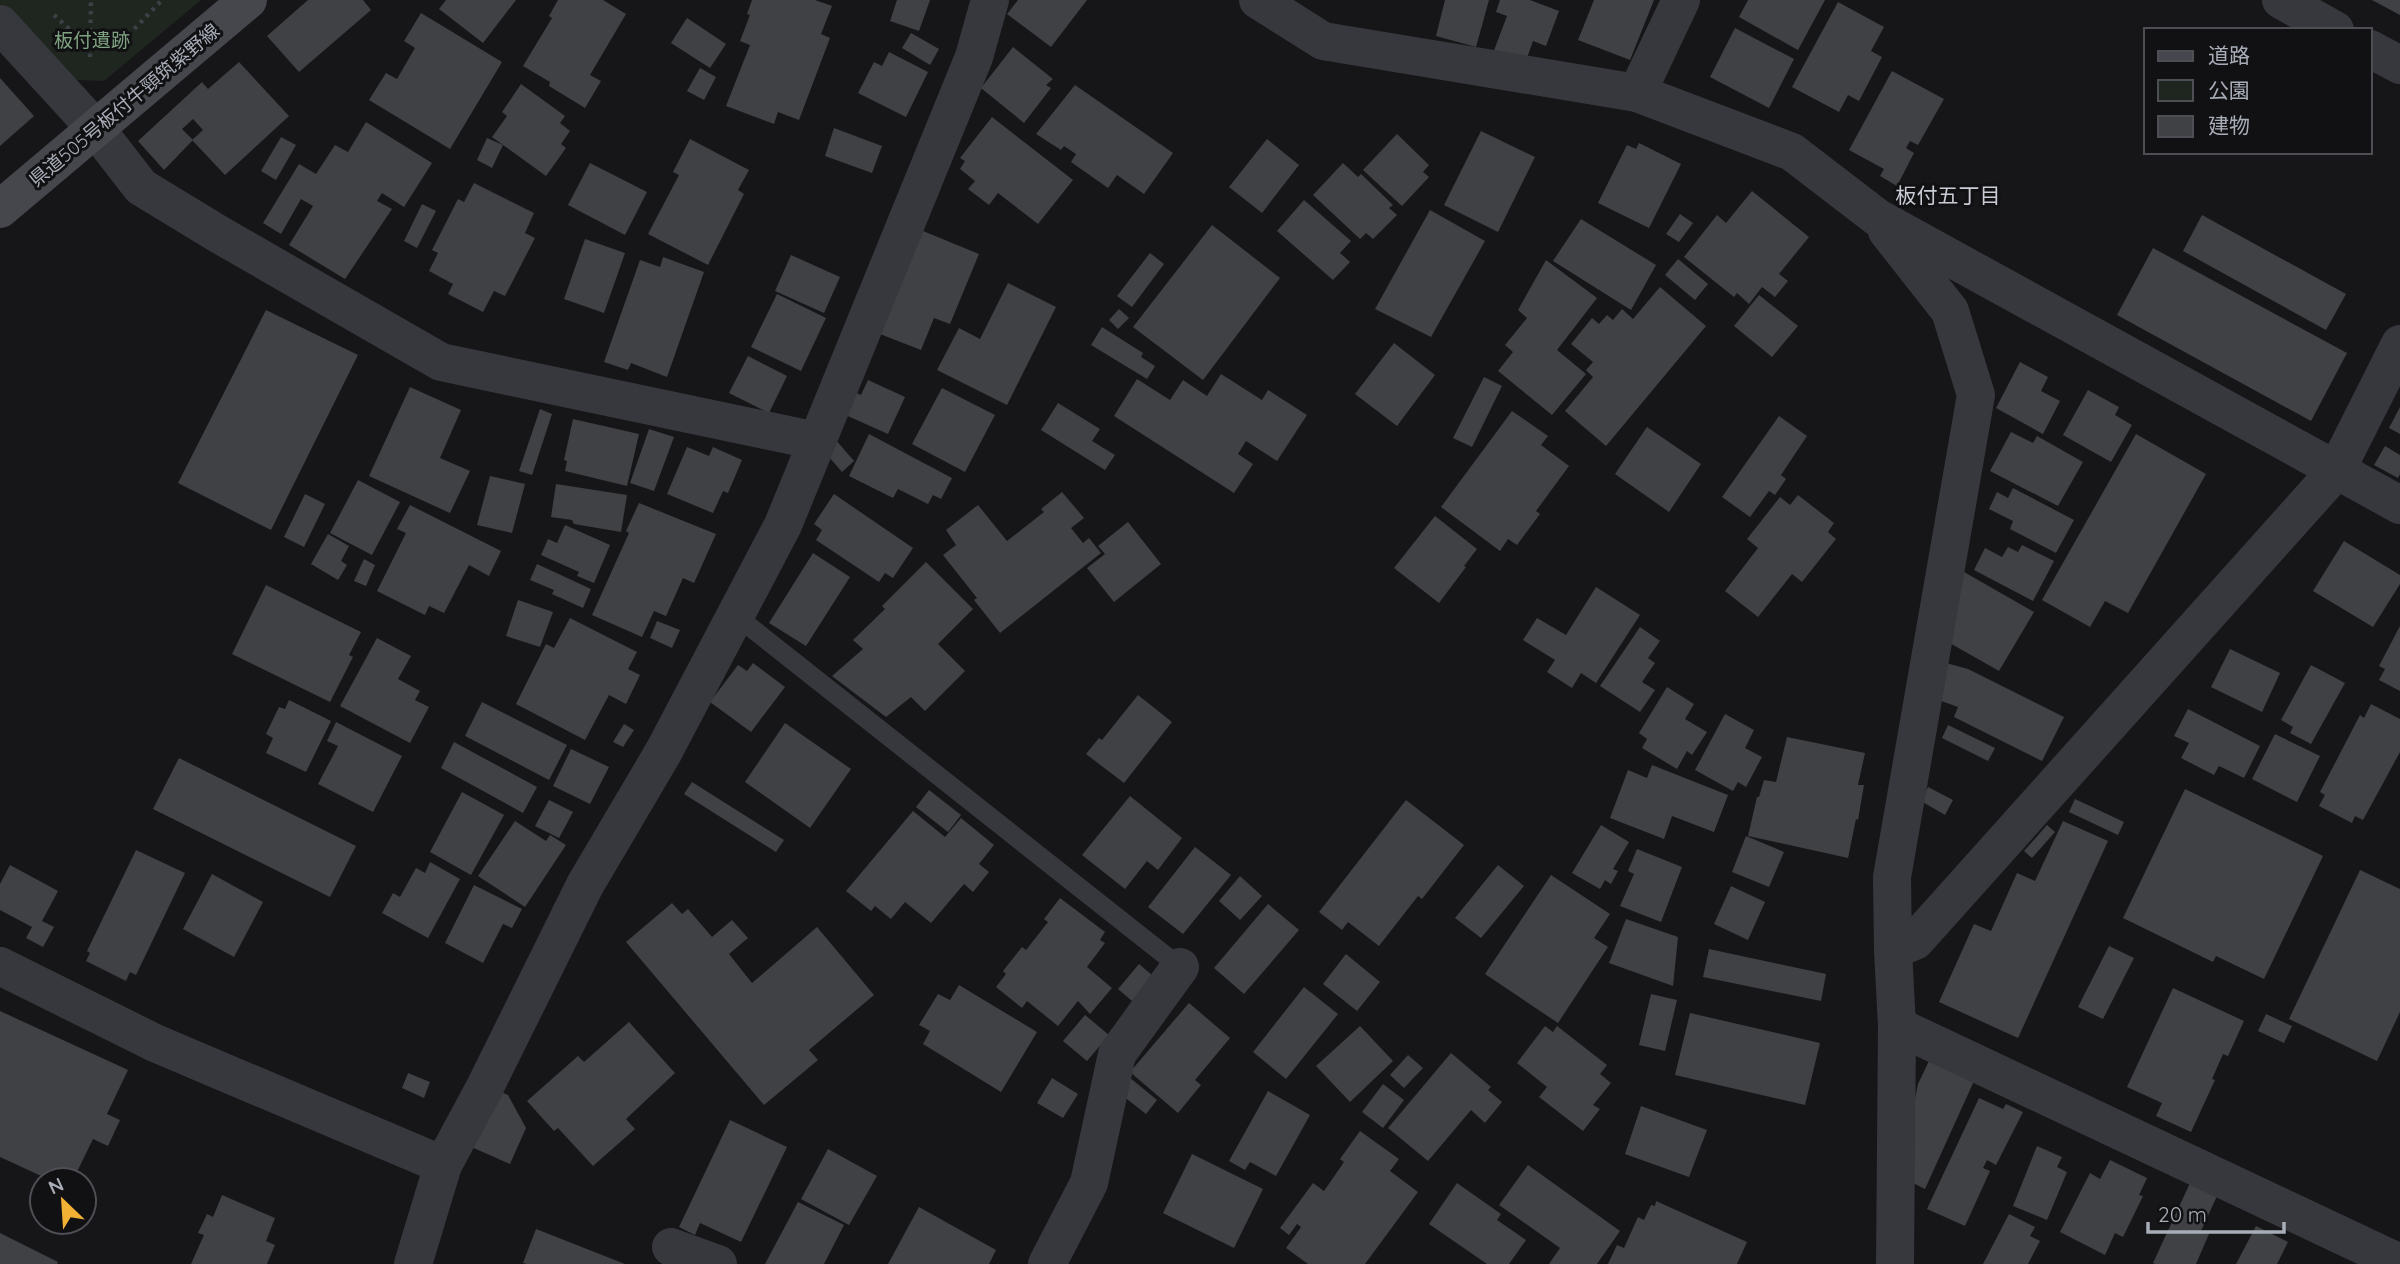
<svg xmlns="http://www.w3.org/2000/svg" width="2400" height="1264" font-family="Quicksand,'Noto Sans JP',sans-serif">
<rect width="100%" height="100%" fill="#161618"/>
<path fill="#1e261f" d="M0,0H201L104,81L75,80L0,5Z"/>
<g fill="#404145">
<path d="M308,0H363L371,10L299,72L267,36Z"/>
<path d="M446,0H516L483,43L439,9Z"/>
<path d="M558,0H603L626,14L590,75L601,81L585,108L549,86L550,82L523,66L552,18L549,16Z"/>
<path d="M752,0H815L832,6L821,34L830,38L799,120L778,112L774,124L726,106L750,45L740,41L750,15L747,14Z"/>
<path d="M897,0H930L919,31L890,21Z"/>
<path d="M1018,0H1087L1051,47L1007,14Z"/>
<path d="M1445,0H1489L1476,47L1436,36Z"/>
<path d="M1500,0H1530L1559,11L1546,46L1533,41L1522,72L1490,61L1507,16L1496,12Z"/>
<path d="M1594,0H1654L1630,60L1578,40Z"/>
<path d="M1748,0H1825L1798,50L1739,17Z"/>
<path d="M2372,0H2400V15Z"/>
<path d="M1838,2L1884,27L1871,51L1882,57L1859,101L1848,95L1839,112L1792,87Z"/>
<path d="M421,13L502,62L450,149L369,100L386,73L397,79L415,48L404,41Z"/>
<path d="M687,18L726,44L710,68L671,43Z"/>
<path d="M1735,28L1794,59L1769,108L1710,77Z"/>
<path d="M911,33L939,49L930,65L902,48Z"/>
<path d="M1013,47L1053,79L1046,85L1051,88L1024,123L981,88Z"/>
<path d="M889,52L928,72L906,117L858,93L874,62L882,66Z"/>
<path d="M239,62L289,116L225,175L192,140L203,130L193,119L182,129L193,140L164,170L138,141L202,82L208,89Z"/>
<path d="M700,68L716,77L704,100L687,91Z"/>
<path d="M1892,71L1944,99L1918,145L1910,141L1906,148L1914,153L1897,186L1880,176L1884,169L1849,150Z"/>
<path d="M0,78L34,116L0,146Z"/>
<path d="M521,84L565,116L560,123L570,131L561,144L566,148L546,176L492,137L507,116L502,112Z"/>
<path d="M1075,85L1173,153L1144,194L1117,175L1108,188L1071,162L1076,154L1064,146L1061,150L1036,134Z"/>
<path d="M992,117L1073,180L1038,224L998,193L989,205L968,189L975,181L960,169L965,161L960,158Z"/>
<path d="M366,122L432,163L404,207L382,193L377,201L392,209L345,279L289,245L313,206L301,199L281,234L263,223L299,164L316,174L335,145L348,152Z"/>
<path d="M834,128L882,146L872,173L825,156Z"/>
<path d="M1481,131L1535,157L1498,232L1444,205Z"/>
<path d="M1397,134L1429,165L1423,172L1429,177L1402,206L1363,170Z"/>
<path d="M281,137L296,145L276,180L261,171Z"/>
<path d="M487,138L503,145L492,168L477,160Z"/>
<path d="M690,139L749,170L738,190L744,194L708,265L648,234L679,175L673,172Z"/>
<path d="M1267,139L1299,165L1262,213L1229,187Z"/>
<path d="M1639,143L1681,164L1649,228L1598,203L1627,145L1636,149Z"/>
<path d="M590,163L647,192L625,235L568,205Z"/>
<path d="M1343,163L1358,177L1361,174L1393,205L1389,208L1397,215L1373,239L1366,233L1360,239L1313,195Z"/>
<path d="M474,183L534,213L525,233L535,238L505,296L494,291L483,312L448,294L453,284L429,271L438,253L432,250L458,199L464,202Z"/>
<path d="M1752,191L1809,237L1779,274L1788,281L1775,297L1762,287L1749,304L1737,293L1734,297L1684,257L1717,215L1726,223Z"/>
<path d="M1304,200L1351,241L1340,253L1350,262L1333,280L1277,231Z"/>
<path d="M422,204L436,211L417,248L404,241Z"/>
<path d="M1430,210L1485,241L1431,337L1375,309Z"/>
<path d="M1680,214L1693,223L1679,242L1666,234Z"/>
<path d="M2202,215L2346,294L2326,330L2183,251Z"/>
<path d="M1581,219L1656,265L1631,310L1553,261Z"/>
<path d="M1212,225L1280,278L1203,380L1133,327Z"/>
<path d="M923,231L979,254L950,324L934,318L921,350L880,334Z"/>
<path d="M585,239L625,253L604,313L564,299Z"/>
<path d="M2153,248L2347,353L2311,421L2117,315Z"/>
<path d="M1150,253L1164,264L1132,307L1117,296Z"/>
<path d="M791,255L840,277L824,313L775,291Z"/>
<path d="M663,257L704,272L667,377L631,363L628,370L604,362L640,260L660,267Z"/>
<path d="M1678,259L1708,284L1695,300L1665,275Z"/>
<path d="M1546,260L1597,298L1557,350L1586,374L1552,415L1498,371L1513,352L1505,345L1527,318L1518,310Z"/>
<path d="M1008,283L1056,307L1007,405L937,370L959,328L980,339Z"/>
<path d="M1660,287L1706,326L1606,446L1565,411L1593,377L1586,370L1593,362L1571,344L1592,318L1599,324L1607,315L1613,320L1622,309L1633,319Z"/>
<path d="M777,294L826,318L801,371L751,347Z"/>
<path d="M1759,295L1798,326L1772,357L1734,326Z"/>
<path d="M1119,309L1129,318L1118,329L1109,320Z"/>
<path d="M266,310L358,355L271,530L178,483Z"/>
<path d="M1102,327L1143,353L1141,357L1155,366L1147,379L1091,345Z"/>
<path d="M1394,343L1435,375L1397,426L1355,394Z"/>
<path d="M748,356L787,376L769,413L729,393Z"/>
<path d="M2020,362L2048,377L2041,391L2060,401L2043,434L1996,408Z"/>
<path d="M1221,374L1262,400L1268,390L1307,415L1277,461L1246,441L1238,454L1253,464L1234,493L1114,416L1137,379L1170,400L1183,380L1207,396Z"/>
<path d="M1484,377L1502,386L1472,447L1453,438Z"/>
<path d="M868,380L905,397L888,434L841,413L852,391L861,395Z"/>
<path d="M410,387L461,410L440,458L470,471L450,513L369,476Z"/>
<path d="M942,388L995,415L965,472L912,444Z"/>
<path d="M2088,390L2119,407L2115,415L2132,425L2111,462L2063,435Z"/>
<path d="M1058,403L1100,429L1092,441L1115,455L1105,470L1041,430Z"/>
<path d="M2400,407V434L2389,428Z"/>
<path d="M540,409L552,414L532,475L519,471Z"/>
<path d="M1512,411L1548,436L1541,445L1569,466L1536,511L1540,514L1517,545L1508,539L1500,551L1441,507Z"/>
<path d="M1779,416L1807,436L1781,475L1786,479L1775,495L1769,491L1750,517L1722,497Z"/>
<path d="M573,419L639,434L627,486L565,471L567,461L564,460Z"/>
<path d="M1647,427L1701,464L1669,512L1615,474Z"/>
<path d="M649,429L674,437L654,491L630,483Z"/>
<path d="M2011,432L2033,443L2037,436L2083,462L2058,506L1990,471Z"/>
<path d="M869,434L952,478L941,499L933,495L928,504L898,489L893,498L849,476Z"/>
<path d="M2136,434L2206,474L2128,613L2105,601L2090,627L2042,600Z"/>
<path d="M835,439L854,461L842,472L823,450Z"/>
<path d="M2385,446L2400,455V474L2398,478L2374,465Z"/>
<path d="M687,447L709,456L713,447L742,460L728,493L723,491L713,513L667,494Z"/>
<path d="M490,476L525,484L512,533L477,525Z"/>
<path d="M358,480L400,502L372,555L330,533Z"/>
<path d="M556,484L627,495L621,532L574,524L572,520L551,517Z"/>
<path d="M2013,488L2074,520L2056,553L2010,529L2013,521L1989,509L1997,492L2008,498Z"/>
<path d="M1062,492L1084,518L1071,528L1083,543L1089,538L1101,553L1000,633L974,600L977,598L943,555L956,545L946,530L978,505L1007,541L1044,512L1041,509Z"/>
<path d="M305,494L325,504L304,547L284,537Z"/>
<path d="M834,494L913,548L893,578L885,573L879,582L816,540L822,530L814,524Z"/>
<path d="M1798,495L1834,523L1828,532L1836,539L1802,582L1792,574L1758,617L1725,591L1758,548L1747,539L1780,497L1790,505Z"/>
<path d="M639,503L716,534L694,583L683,578L666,616L654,611L642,637L592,615L629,533L626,531Z"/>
<path d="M410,505L501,551L489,576L469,565L444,613L429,606L425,615L377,591L406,533L397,529Z"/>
<path d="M1435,516L1477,549L1464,566L1466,567L1439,603L1394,568Z"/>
<path d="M1128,522L1161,564L1114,602L1087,568L1105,554L1098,546Z"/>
<path d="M565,525L610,545L594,583L577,576L579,572L541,555L548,539L557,543Z"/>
<path d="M328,534L349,546L341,561L347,565L338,580L311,564Z"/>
<path d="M2344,541L2400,575V584L2373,627L2313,591Z"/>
<path d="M2022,545L2054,561L2033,601L1974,570L1985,548L2002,557L2008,547L2018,552Z"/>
<path d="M813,553L850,577L806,646L769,623Z"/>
<path d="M364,559L375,565L366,586L354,581Z"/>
<path d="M926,562L973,609L938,644L965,671L925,711L911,697L886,717L832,676L863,649L853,640L885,609L882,606Z"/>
<path d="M537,564L591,589L583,608L552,594L554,590L530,580Z"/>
<path d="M1964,572L2034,612L1999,671L1948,642Z"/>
<path d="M266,585L361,632L349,655L353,657L330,702L232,654Z"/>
<path d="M1596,587L1640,615L1596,683L1581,673L1572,688L1547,672L1555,660L1523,640L1537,618L1566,635Z"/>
<path d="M518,600L553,612L540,647L506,636Z"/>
<path d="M570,618L637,652L628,669L640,675L626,704L609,695L585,740L516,704L546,644L554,648Z"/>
<path d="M657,621L680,630L672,648L650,638Z"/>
<path d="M2400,626V691L2379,680L2385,669L2379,666Z"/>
<path d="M1640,627L1660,641L1648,658L1655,663L1642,682L1655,690L1640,712L1600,686Z"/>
<path d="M377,638L411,656L398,679L420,691L415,700L429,707L410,743L340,706Z"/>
<path d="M2230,649L2280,673L2262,712L2211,687Z"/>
<path d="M753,663L785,687L751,732L710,702L738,665L747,671Z"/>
<path d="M1946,663L1968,669L2064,717L2042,761L1954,717L1958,707L1936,699Z"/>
<path d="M2311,665L2345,683L2311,744L2290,733L2293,727L2281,720Z"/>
<path d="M1667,687L1694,704L1685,719L1707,732L1692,755L1687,751L1677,769L1642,748L1647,739L1639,733Z"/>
<path d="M1138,695L1172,722L1124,783L1086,754L1099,738L1102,740Z"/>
<path d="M289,700L331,721L306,772L266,753L273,738L266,734L279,707L285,709Z"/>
<path d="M482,702L567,745L549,780L465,736Z"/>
<path d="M2371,704L2400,719V752L2363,820L2355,816L2352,823L2319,806L2325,795L2320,792L2360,715L2364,718Z"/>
<path d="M2188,709L2260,746L2244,778L2219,766L2214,775L2181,758L2189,743L2174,736Z"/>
<path d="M1725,714L1754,730L1745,748L1762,757L1746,787L1738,782L1733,791L1695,770Z"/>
<path d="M336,722L402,756L373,812L318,784L338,746L327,741Z"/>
<path d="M785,723L851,769L810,828L745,782Z"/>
<path d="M624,724L634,730L623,747L613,742Z"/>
<path d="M1948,725L1995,748L1988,761L1942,738Z"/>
<path d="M2275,734L2320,756L2297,802L2252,779Z"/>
<path d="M1787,737L1865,753L1858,785H1864L1858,820L1856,819L1848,858L1748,836L1757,797H1759L1764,780L1776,782Z"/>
<path d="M454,742L537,787L523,813L441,768Z"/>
<path d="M571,749L609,767L590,804L553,786Z"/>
<path d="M179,758L356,846L330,897L153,809Z"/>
<path d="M1652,765L1728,795L1714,832L1672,816L1664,839L1610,818L1628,770L1647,778Z"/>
<path d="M692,782L784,840L776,852L684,794Z"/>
<path d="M1928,787L1953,800L1945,815L1921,801Z"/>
<path d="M2185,789L2323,856L2264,979L2216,956L2213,962L2123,918Z"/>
<path d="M929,790L961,815L948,832L916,807Z"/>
<path d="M462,792L504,815L471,875L430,852Z"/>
<path d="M1130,796L1182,838L1158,870L1147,861L1125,889L1082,855Z"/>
<path d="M2075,799L2124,822L2118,835L2069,812Z"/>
<path d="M549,800L573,812L559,838L535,826Z"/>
<path d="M1406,800L1464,845L1422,899L1418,896L1379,946L1348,922L1342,930L1319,912Z"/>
<path d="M913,811L945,837L961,818L994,845L979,864L989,872L973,892L964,884L931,923L905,902L891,919L875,906L871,911L846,891Z"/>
<path d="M515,821L546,841L550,835L566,845L525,907L478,876Z"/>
<path d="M2063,821L2108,841L2018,1038L1939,1002L1974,924L1991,931L2017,873L2035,881Z"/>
<path d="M1601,825L1629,842L1613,869L1618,871L1611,884L1605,880L1600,889L1572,873Z"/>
<path d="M2047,825L2055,832L2032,858L2024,851Z"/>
<path d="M1746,836L1784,852L1769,887L1732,872Z"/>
<path d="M1195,847L1231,875L1183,934L1148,907Z"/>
<path d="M1637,849L1682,867L1661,922L1620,906L1634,874L1628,871Z"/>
<path d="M136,850L185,873L136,975L130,972L126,981L86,961L90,953L87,951Z"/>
<path d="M430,862L460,879L428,938L382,913L393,893L400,897L416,868L425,873Z"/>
<path d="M10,865L58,891L42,921L54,927L43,947L26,938L32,927L0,910V884Z"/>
<path d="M1498,865L1524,886L1481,938L1455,918Z"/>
<path d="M2360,870L2400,889V1012L2377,1061L2289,1019Z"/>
<path d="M212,874L263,902L234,957L183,929Z"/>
<path d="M1551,875L1610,914L1594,938L1608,947L1558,1023L1485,974Z"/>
<path d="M1240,876L1262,896L1240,920L1219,901Z"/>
<path d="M474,885L522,909L512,928L503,924L483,963L445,943Z"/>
<path d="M1731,886L1765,902L1748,940L1714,924Z"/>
<path d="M1060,898L1105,932L1100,940L1105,943L1087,967L1112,988L1090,1014L1078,1001L1058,1026L1027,1001L1022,1008L996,987L1006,974L1003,971L1022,947L1026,950L1048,922L1044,919Z"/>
<path d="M672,903L682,914L688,909L712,937L732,920L748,938L729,954L752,983L817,927L874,995L809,1050L818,1060L764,1105L626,942Z"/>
<path d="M1268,904L1299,930L1244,994L1214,968Z"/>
<path d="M1626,919L1678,937L1673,986L1609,963Z"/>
<path d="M2109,946L2134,958L2103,1019L2078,1007Z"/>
<path d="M1709,949L1826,974L1821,1001L1703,977Z"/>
<path d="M1346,954L1380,982L1357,1011L1323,984Z"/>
<path d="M1139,964L1153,976L1132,1001L1118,989Z"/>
<path d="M959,985L1037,1032L1001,1092L923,1044L930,1031L919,1025L938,994L950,1000Z"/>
<path d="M1304,987L1338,1014L1286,1079L1253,1052Z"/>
<path d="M2173,988L2244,1021L2228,1056L2223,1054L2212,1079L2215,1080L2191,1132L2156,1116L2162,1103L2127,1087Z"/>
<path d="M1651,994L1677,1000L1665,1051L1639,1045Z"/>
<path d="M1189,1003L1230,1038L1195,1080L1201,1085L1178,1113L1130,1072Z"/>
<path d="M0,1011L128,1070L107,1114L120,1120L108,1146L93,1139L73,1180H50L0,1157Z"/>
<path d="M1690,1013L1820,1043L1805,1105L1675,1075Z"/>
<path d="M2266,1014L2292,1026L2284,1043L2258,1031Z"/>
<path d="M1085,1015L1109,1035L1087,1061L1063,1041Z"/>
<path d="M629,1022L675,1073L626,1119L635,1129L593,1166L558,1128L554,1131L527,1101L578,1056L584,1062Z"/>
<path d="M1360,1026L1393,1061L1350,1102L1316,1066Z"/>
<path d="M1545,1026L1553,1032L1557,1026L1607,1065L1600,1074L1611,1083L1593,1105L1600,1109L1583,1131L1539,1097L1547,1087L1517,1063Z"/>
<path d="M1451,1053L1491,1087L1488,1090L1502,1102L1485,1123L1471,1110L1428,1161L1388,1128Z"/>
<path d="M1408,1055L1423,1068L1404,1088L1390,1075Z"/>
<path d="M1929,1061L1974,1081L1925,1189L1899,1176L1918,1084Z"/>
<path d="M408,1073L430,1082L424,1098L402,1088Z"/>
<path d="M1129,1077L1157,1100L1146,1114L1118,1092Z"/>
<path d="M1052,1078L1078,1094L1063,1118L1037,1103Z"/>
<path d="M1383,1084L1404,1100L1383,1128L1362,1112Z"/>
<path d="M494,1089L508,1095L526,1128L510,1164L469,1146Z"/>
<path d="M1268,1091L1310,1115L1276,1176L1250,1162L1245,1170L1229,1161Z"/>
<path d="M1979,1098L2003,1109L2006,1104L2023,1112L1996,1165L1987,1160L1983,1168L1990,1171L1965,1226L1927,1209Z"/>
<path d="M1641,1106L1707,1130L1689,1177L1625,1154Z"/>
<path d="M730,1120L787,1147L741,1242L700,1223L695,1235L679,1227Z"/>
<path d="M1360,1131L1399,1159L1390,1171L1418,1192L1365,1264H1308L1286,1248L1301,1227L1297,1224L1289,1235L1280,1228L1313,1183L1324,1191L1344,1162L1340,1159Z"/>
<path d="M2037,1146L2062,1157L2057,1167L2067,1172L2047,1220L2013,1206Z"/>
<path d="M828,1149L877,1176L849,1225L801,1199Z"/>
<path d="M1192,1154L1263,1189L1234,1248L1163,1213Z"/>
<path d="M2110,1160L2147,1178L2139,1195L2143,1196L2123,1237L2115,1233L2105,1255L2060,1232L2090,1173L2100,1179Z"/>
<path d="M1528,1165L1620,1231L1597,1264H1549L1560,1248L1499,1205Z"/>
<path d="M1457,1183L1501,1214L1497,1220L1526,1240L1509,1264H1487L1429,1224Z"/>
<path d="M2190,1183L2217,1196L2201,1231L2209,1234L2196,1264H2155L2153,1263Z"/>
<path d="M222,1195L275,1218L266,1241L275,1245L267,1264H191L204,1235L198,1233L207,1214L213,1217Z"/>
<path d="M1656,1201L1747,1242L1737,1264H1608L1617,1245L1624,1248L1638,1217L1644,1220L1651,1205L1655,1206Z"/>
<path d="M798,1202L844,1225L824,1264H765Z"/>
<path d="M919,1207L996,1250L989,1264H888Z"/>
<path d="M2009,1214L2035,1227L2030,1236L2040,1241L2028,1264H1983Z"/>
<path d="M2256,1226L2288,1242L2277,1264H2236Z"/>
<path d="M536,1229L625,1264H527L523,1263Z"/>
<path d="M0,1233L58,1262L57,1264H0Z"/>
</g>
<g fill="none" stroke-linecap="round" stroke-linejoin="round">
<g stroke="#3d3f44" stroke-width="4.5" stroke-dasharray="3.5 5" stroke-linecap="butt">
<path d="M54,15L89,47"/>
<path d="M89,43L122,42L162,0"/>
<path d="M90,57L91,0"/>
</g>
<path stroke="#37383d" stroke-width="19" d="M735,615L1180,967"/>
<g stroke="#37383d" stroke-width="38">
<path d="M1258,0L1323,41L1637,93L1792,152L1878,218L2400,505"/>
<path d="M2281,0L2335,30"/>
<path d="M0,24L96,129L141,187L220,235L441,362L817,441"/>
<path d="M2370,49L2400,65"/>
<path d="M1637,93L1681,0"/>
<path d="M1887,231L1950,311L1976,395L1892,877L1893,950"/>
<path d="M0,966L155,1043L443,1165"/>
<path d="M1897,1026L2400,1263"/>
<path d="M671,1247L718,1264"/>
<path d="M413,1264L443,1165L485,1087L585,885L664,751L783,525L974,57L990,0"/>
<path d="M1047,1264L1089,1183L1117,1054L1180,967"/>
<path d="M1895,1264L1897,1026L1893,950L1915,941L2336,471L2400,344"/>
</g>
<path stroke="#45474d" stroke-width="38" d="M0,209L248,0"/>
</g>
<g text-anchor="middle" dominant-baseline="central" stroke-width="6" stroke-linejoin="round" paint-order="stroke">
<g font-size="19" fill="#7fa381" stroke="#111113">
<text x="92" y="40">板付遺跡</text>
</g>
<g font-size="19" fill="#a8adb8" stroke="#111113">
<text transform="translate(124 105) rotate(-40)">県道505号板付牛頸筑紫野線</text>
</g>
<g font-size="21" fill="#c9ccd4" stroke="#111113">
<text x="1948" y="195">板付五丁目</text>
</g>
</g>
<rect x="2144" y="28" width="228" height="126" fill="#111113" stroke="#4d4f55" stroke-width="2"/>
<rect x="2158" y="51" width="35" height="10" fill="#45474d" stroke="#4d4f55" stroke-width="2"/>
<text x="2208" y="63" font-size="21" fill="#a8adb8">道路</text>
<rect x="2158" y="80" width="35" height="21" fill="#1e261f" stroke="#4d4f55" stroke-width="2"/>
<text x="2208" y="98" font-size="21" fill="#a8adb8">公園</text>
<rect x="2158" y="116" width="35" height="21" fill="#404145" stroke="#4d4f55" stroke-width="2"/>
<text x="2208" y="133" font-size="21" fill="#a8adb8">建物</text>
<g transform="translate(63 1201) rotate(335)"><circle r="33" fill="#111113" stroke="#4d4f55" stroke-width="2"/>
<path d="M0-5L12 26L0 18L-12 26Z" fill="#f2b134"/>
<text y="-10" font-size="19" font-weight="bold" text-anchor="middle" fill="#a8adb8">N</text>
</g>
<path d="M2148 1222v10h136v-10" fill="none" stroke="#a8adb8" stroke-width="3.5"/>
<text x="2158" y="1222" font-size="21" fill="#a8adb8" stroke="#111113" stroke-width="5" paint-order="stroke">20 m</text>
</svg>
